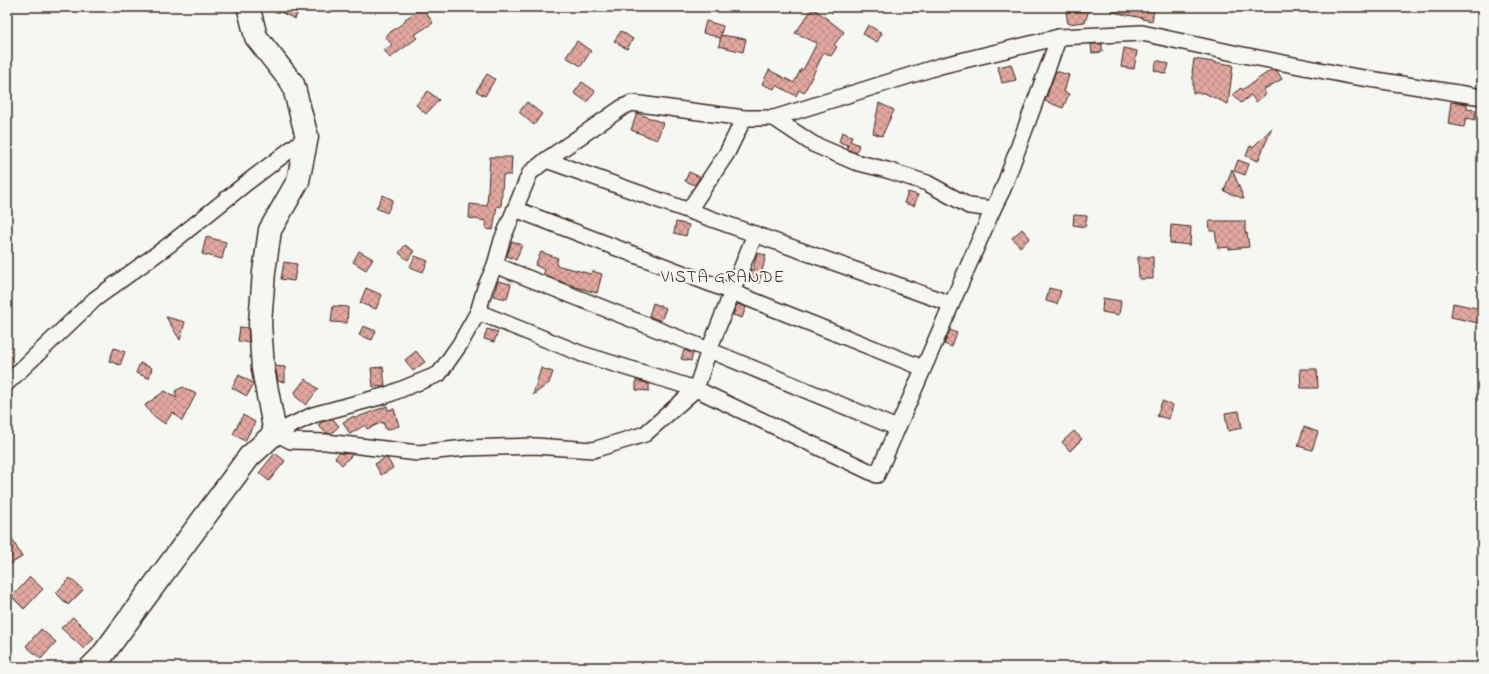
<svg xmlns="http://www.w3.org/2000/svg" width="1489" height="674" font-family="'Indie Flower',sans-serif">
<defs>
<pattern id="building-cross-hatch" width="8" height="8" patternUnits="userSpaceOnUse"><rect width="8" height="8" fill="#e2a8a0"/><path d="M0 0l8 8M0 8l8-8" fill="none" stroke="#b88982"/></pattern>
</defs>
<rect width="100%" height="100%" fill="#f6f6f2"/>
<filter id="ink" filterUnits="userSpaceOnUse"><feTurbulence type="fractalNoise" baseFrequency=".025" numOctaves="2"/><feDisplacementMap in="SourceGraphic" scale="8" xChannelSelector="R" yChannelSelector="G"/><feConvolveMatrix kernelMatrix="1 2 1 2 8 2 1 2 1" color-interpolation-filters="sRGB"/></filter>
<g filter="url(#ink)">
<g fill="url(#building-cross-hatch)" stroke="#3b2a1e">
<path d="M270,7H300L295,19Z"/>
<path d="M1113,7H1145L1154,9L1152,21L1142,19L1143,18L1112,12Z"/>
<path d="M423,8L433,23L414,35L417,38L390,58L384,50L392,45L385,36L406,21L405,19Z"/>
<path d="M813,8L844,32L834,45L837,47L831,56L824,52L804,93L799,90L796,96L776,85L774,89L762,84L769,70L794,83L801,69L803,70L817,43L795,33Z"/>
<path d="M1089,10L1085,22L1068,24L1066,12Z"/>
<path d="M706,21L723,26L720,38L703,33Z"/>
<path d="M868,25L882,33L877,42L863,34Z"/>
<path d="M621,31L633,39L627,49L614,41Z"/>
<path d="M721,35L746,39L743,52L719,46Z"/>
<path d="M577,41L591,51L581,66L566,57Z"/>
<path d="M1091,44H1102V52L1092,53Z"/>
<path d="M1124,48L1137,51L1134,69L1121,67Z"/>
<path d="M1194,59L1233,65L1228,104L1204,93H1193V73H1192Z"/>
<path d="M1157,60L1169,64L1166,74L1154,70Z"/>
<path d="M1011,64L1016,80L1002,83L998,67Z"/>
<path d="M1271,70L1277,71L1282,79L1263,90L1266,94L1256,102L1251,95L1241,103L1233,94L1241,88L1242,90Z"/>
<path d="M1056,71L1069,75L1064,92L1069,94L1063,108L1045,101Z"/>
<path d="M487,74L495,79L485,96L476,91Z"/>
<path d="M582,82L595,91L587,102L574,93Z"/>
<path d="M428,91L439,100L426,114L416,105Z"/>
<path d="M527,102L542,114L534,125L519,112Z"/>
<path d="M1451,102L1467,104V109L1476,110L1475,120L1466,118L1464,127L1448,124Z"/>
<path d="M879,103L894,110L882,136L873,133Z"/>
<path d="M637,113L663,123L657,140L631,130Z"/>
<path d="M1272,128L1258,161L1246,156L1250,146L1253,147Z"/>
<path d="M842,132L852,136L850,141L859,145L856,153L847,149L848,145L839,142Z"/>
<path d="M490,157H512L511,175H503L501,207L497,206L493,230L486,229V221L469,218L470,204L487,206Z"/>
<path d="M1238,160L1249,164L1245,175L1234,171Z"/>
<path d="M1232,169L1244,199L1224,191Z"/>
<path d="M689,172L700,177L695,185L685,181Z"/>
<path d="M908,192L918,195L914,206L904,203Z"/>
<path d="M383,195L393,200L387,213L376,208Z"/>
<path d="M1074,215L1087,216L1085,227L1073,225Z"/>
<path d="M1209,221H1245V233H1247L1249,247L1229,249V247L1218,248L1215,231H1210Z"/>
<path d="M676,222L689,225L686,236L674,233Z"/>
<path d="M1171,225L1191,227L1190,245L1170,243Z"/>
<path d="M1022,229L1030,238L1020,247L1012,238Z"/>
<path d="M206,237L226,242L222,259L202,254Z"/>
<path d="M512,241L522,245L516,260L507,256Z"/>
<path d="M405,245L414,251L408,260L399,253Z"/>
<path d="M359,251L373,259L366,270L353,262Z"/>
<path d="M541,252L558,258L556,265L591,274L592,271L602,274L597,293L576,287L543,275L545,270L535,265Z"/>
<path d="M757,253L766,255L759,283L747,280L751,269L753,270Z"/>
<path d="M415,256L428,261L423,272L410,267Z"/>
<path d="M1138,257H1153V279H1139Z"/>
<path d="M284,262L297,264L294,281L281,279Z"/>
<path d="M498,281L511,284L507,299L493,296Z"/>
<path d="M366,288L382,295L376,309L360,303Z"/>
<path d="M1049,288L1061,291L1057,304L1046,301Z"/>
<path d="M1103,298L1121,301L1119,315L1102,312Z"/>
<path d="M653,303L666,308L661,321L649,316Z"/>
<path d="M1453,303L1481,309L1478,323L1451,317Z"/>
<path d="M737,304L746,307L742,318L733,315Z"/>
<path d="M333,306L348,307L347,323L331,322Z"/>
<path d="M166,317L185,322L180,340Z"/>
<path d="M363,326L376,331L372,340L359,335Z"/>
<path d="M240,327L248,328L249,342L238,341Z"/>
<path d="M487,329L498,332L494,342L484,339Z"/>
<path d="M950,330L957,333L952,347L944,344Z"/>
<path d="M114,348L125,352L120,365L109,361Z"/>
<path d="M684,350L693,353L691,361L681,359Z"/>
<path d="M416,351L425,362L413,371L405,360Z"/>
<path d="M140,363L152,368L149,378L136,373Z"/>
<path d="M275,366L285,367V382L278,381Z"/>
<path d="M383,367L385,386L373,387L371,368Z"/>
<path d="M541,368L553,372L549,383L533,395Z"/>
<path d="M1300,369H1317L1318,388H1301Z"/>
<path d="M239,375L253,383V385L247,396L232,388Z"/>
<path d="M305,379L318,389L306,405L295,396V392Z"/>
<path d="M636,380L649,384V391L636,390Z"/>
<path d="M183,387L196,394L182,421L173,412L165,424L151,414L145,405L165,391L177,398L175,391Z"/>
<path d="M1162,401L1173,405L1169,419L1157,416Z"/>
<path d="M387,406L388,410L394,409L399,426L386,430L383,422L367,429L365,425L350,434L343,422L354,416L355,418Z"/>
<path d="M1239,411L1242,428L1228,431L1225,413Z"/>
<path d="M243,415L255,422L245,441L233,434Z"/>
<path d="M333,419L339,426L331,434L326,433L318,425L322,422Z"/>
<path d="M1304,427L1318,432L1312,450L1298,446Z"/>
<path d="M1074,431L1082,439L1070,451L1062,442Z"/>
<path d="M275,453L285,461L269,481L259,473Z"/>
<path d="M339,453L353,454L342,465L335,458Z"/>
<path d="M385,458H387L393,468L381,475L375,464Z"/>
<path d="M7,530L22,557L7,566Z"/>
<path d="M30,577L43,589L24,609L12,597Z"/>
<path d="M70,578L83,590L68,605L56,593Z"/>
<path d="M73,617L94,638L84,649L61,628Z"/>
<path d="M41,629L56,642L41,659L26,646Z"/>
</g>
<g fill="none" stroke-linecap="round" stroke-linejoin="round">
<g stroke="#3b2a1e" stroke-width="18">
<g id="street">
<path d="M774,118L813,144L855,162L887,170L927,183L969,206L993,209L1003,189L1059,37"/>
<path d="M546,160L951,304"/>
<path d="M515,209L732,292L923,368"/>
<path d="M689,210L727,153L744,118"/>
<path d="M495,265L709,350L897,428"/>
<path d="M478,312L582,354L696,389L877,475L993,209"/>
<path d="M7,383L95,299L169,245L249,181L307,137"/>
<path d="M275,433L313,415L387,395L439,374L460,344L478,312L485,288L495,265L502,240L530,173L546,160L623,107L632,103L744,118H774L940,66L1059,37L1142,33L1238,54L1345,75L1482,97"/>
<path d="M275,433L291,441L326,442L418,453L466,448L535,446L593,450L645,434L696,389L709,350L755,234"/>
</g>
</g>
<g stroke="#3b2a1e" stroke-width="25">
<path id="secondary" d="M91,667L101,657L249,457L275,433L263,369L260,323L264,272L270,230L298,181L307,137L293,84L256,37L249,9V7"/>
</g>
<use href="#street" stroke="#f6f6f2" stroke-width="15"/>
<use href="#secondary" stroke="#f6f6f2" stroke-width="22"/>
</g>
</g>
<g text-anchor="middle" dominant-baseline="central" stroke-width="4" stroke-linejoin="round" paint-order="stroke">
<g font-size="17" letter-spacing="1" fill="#3b2a1e" stroke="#f6f6f2">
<text x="723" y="277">VISTA GRANDE</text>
</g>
</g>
<rect width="1489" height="674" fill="none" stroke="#f6f6f2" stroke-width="24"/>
<rect x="12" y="12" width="1465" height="650" fill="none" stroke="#3b2a1e" stroke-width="1.5" filter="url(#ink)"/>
</svg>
